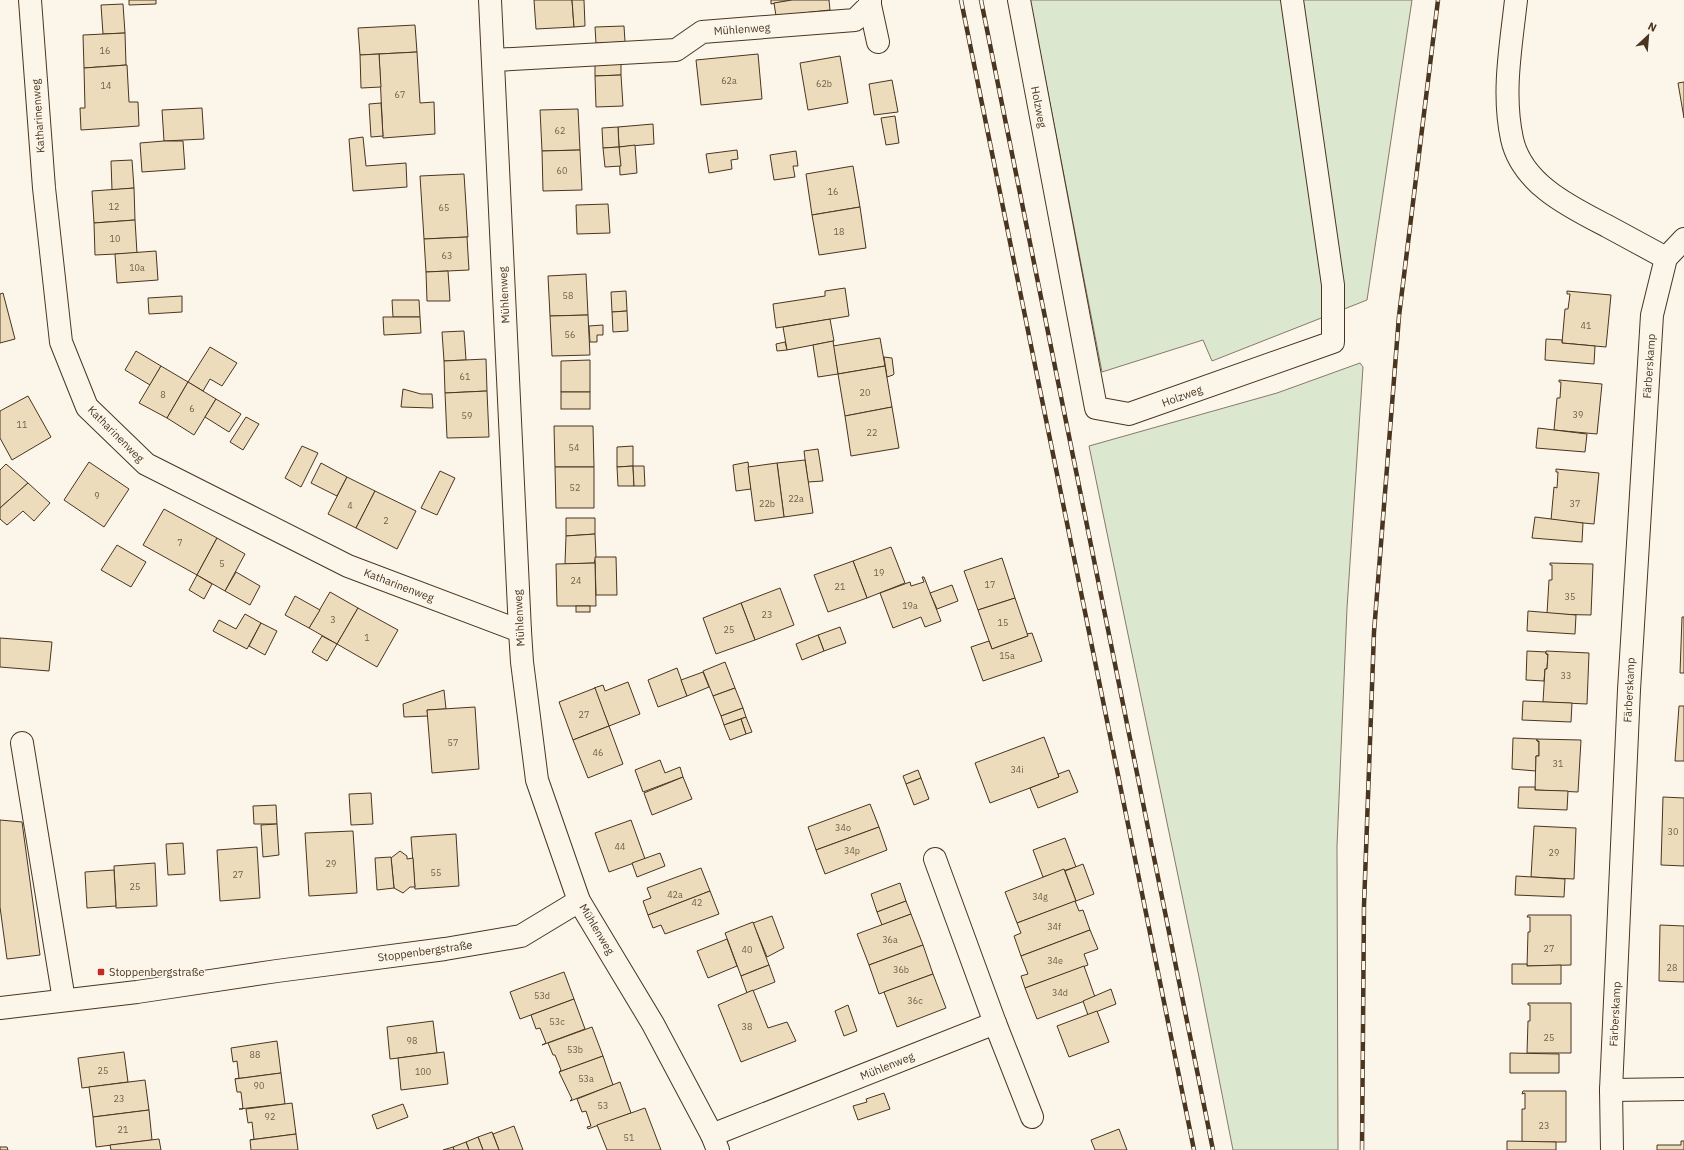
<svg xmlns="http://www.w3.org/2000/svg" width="1684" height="1150" font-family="'IBM Plex Sans',sans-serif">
<rect width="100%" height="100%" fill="#fbf6e9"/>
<g fill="#dce7d0" stroke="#887966">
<path d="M1030,0H1412L1367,300L1212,361L1203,340L1102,372Z"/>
<path d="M1360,363L1363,367L1347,608L1337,846L1338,1150H1233L1199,977L1089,446L1277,393Z"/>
</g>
<g fill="#ecdcbc" stroke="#4a3520">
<path d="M129,0H156V4L129,5Z"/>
<path d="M534,0H572L574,27L536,29Z"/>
<path d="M572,0H584L585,26L574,27Z"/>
<path d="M771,0H792L771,4Z"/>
<path d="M792,0H829L830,10L776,16L774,3Z"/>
<path d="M123,4L125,33L103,34L101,5Z"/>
<path d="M415,25L417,52L360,55L358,28Z"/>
<path d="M624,26L625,42L596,43L595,27Z"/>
<path d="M125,33L126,65L84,68L83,35Z"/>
<path d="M417,52L420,103L434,102L435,134L383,138L379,54Z"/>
<path d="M379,54L381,87L361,88L360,55Z"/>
<path d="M758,54L762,99L701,105L696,60Z"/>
<path d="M840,56L848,103L808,110L800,63Z"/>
<path d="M621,61V75L595,76V62Z"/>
<path d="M127,65L129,102H138L139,126L81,130L80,108H85L84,68Z"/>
<path d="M621,75L623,106L596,107L595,76Z"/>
<path d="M892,80L898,112L874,115L869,84Z"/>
<path d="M1684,82V118L1678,83Z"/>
<path d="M381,103L383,136L371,137L369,104Z"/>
<path d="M202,108L204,139L164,141L162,110Z"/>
<path d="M578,109L580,150L542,151L540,110Z"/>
<path d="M895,116L899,143L886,145L881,118Z"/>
<path d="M653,124L654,144L619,147L618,127Z"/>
<path d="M618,127L619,147L603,148L602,128Z"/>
<path d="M363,137L366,166L406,163L407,187L353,191L349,139Z"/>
<path d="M164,141H183L185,169L142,172L140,143Z"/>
<path d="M635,145L637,173L620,175L619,147Z"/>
<path d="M619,147L621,166L605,167L603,148Z"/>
<path d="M580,150L582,190L543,191L542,151Z"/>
<path d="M737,150L738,159L731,160L732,169L709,173L706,154Z"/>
<path d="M796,151L798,166H793L795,177L774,180L770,155Z"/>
<path d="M132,160L134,188L112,190L111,161Z"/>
<path d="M853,166L860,207L812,215L806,174Z"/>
<path d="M464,174L468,237L424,239L420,176Z"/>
<path d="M134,188L135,220L94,223L92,191Z"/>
<path d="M608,204L610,233L577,234L576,205Z"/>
<path d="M860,207L866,248L819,255L812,215Z"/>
<path d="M135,220L137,253L95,255L94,223Z"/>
<path d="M467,237L469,270L426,272L424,239Z"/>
<path d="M156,251L158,280L117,283L115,254Z"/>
<path d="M448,271L450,301H427L426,272Z"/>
<path d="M586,274L588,315L550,316L548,276Z"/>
<path d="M845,288L849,316L776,328L773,304L825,296V291Z"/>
<path d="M626,291L627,311L612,312L611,292Z"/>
<path d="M1567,291L1611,295L1606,347L1562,343L1565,309H1568L1570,294H1567Z"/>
<path d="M3,293L15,339L0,343V294Z"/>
<path d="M182,296V312L149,314L148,298Z"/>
<path d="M392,300H419L420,317H393Z"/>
<path d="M627,311L628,331L613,332L612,312Z"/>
<path d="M588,315L590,355L552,356L550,316Z"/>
<path d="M383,317H420L421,333L384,335Z"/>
<path d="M830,319L834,341L787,350L783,327Z"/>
<path d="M603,325V335H597V342H590L589,326Z"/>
<path d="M464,331L466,360L444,361L442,332Z"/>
<path d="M880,338L885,366L838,374L833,346Z"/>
<path d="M1546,339L1562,340V343L1595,346L1594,364L1545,360Z"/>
<path d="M833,341L838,374L818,377L813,345Z"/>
<path d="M785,342L787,350L777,351L776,344Z"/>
<path d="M210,347L237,363L222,386L210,379L203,391L188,382Z"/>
<path d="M136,351L161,366L150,385L125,370Z"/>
<path d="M884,357L892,358L894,374L893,375L887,377Z"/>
<path d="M486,359L487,391L445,393L444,361Z"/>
<path d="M590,360V392H561V361Z"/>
<path d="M161,366L188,382L167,418L139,403Z"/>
<path d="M885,366L892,407L845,416L838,374Z"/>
<path d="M1559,380L1602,384L1597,434L1554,430L1557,398H1560L1561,382H1559Z"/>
<path d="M188,382L216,399L194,435L167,418Z"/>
<path d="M403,389L421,394H432L433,408L401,407Z"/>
<path d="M487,391L489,437L447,438L445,393Z"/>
<rect x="561" y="392" width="29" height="17"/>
<path d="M28,396L51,437L12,460L0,438V411Z"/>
<path d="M216,399L241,414L229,432L205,417Z"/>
<path d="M892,407L899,448L851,456L845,416Z"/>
<path d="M246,417L259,424L243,450L230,442Z"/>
<path d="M554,426H593L594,467H555Z"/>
<path d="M1538,428L1587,434L1585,452L1536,448Z"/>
<path d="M302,446L318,453L301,487L285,478Z"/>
<path d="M633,446V466L617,467V447Z"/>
<path d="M818,449L823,481L808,482L804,451Z"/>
<path d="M805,460L813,513L784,517L777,463Z"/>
<path d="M89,462L129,489L104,527L64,500Z"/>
<path d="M748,462L751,489L736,491L733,465Z"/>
<path d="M321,463L347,477L337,496L311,483Z"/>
<path d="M777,463L784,517L755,521L748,467Z"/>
<path d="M6,464L28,483L0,508V470Z"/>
<path d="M633,466L634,486H618L617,467Z"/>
<path d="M633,466H644L645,486H634Z"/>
<path d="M555,467H594V508H556Z"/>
<path d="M1556,469L1599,473L1594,524L1551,520L1554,487L1557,488L1558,472H1556Z"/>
<path d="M440,471L455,478L437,515L421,508Z"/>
<path d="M347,477L375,491L356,528L328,514Z"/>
<path d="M28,483L50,503L34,521L23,511L7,525L0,519V508Z"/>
<path d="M375,491L416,511L397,549L356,528Z"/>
<path d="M164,509L217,538L197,575L143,545Z"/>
<path d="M1535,517L1583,523L1582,542L1532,538Z"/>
<path d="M566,518H595V534L566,536Z"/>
<path d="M595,534L596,557L594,563L565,564L566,536Z"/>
<path d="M217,538L245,554L225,591L197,575Z"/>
<path d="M117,545L146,562L131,587L101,570Z"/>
<path d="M891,547L905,583L867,598L853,561Z"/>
<path d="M595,557H616L617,595H596Z"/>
<path d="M1002,558L1015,598L978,610L964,571Z"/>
<path d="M853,561L867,598L828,612L814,575Z"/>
<path d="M595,563L596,606H557L556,564Z"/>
<path d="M1550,563L1593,564L1591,615L1547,614L1549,580H1552V565H1550Z"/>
<path d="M236,572L260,586L250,605L225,591Z"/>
<path d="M197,575L212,584L204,599L189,590Z"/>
<path d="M922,577H924L941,621L925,627L921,617L893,628L880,593L910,582L911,586L924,582Z"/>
<path d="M952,585L958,601L937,609L930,593Z"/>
<path d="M780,588L794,625L755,640L741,603Z"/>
<path d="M330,592L358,608L337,644L309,628Z"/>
<path d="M295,596L320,610L309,628L285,615Z"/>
<path d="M1015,598L1028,636L992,649L978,610Z"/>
<path d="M741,603L755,640L716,654L703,618Z"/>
<rect x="576" y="606" width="14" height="6"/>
<path d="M358,608L398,630L377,667L337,644Z"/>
<path d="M1528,611L1576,615L1575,634L1527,631Z"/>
<path d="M245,614L261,623L247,649L213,631L219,620L236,629Z"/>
<path d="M1682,617H1684V673H1680Z"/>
<path d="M261,623L277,631L265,655L249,646Z"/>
<path d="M840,627L846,643L824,651L818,635Z"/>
<path d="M1032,633L1042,661L983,681L971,647L989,641L992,649L1028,636L1027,634Z"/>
<path d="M818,635L824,651L802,660L796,644Z"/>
<path d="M322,636L337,644L327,661L312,652Z"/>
<path d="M0,638L52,642L49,671L0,667Z"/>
<path d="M1527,651L1546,652V654H1548L1547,669H1545L1544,681L1526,680Z"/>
<path d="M1546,651L1589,653L1587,704L1543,702L1545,669H1547L1548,654H1546Z"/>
<path d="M725,662L735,688L713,696L703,671Z"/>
<path d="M677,668L687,696L658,707L648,680Z"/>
<path d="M703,672L709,687L687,696L681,680Z"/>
<path d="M628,682L640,714L609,726L594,688L603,685L605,691Z"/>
<path d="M595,688L609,726L573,740L559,702Z"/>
<path d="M735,688L743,708L721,716L713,696Z"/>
<path d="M444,690L446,709L427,710L428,716L404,717L403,704Z"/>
<path d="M1523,701L1572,703L1571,722L1522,720Z"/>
<path d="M1679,706H1684V761H1675Z"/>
<path d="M475,707L479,769L432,773L427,710Z"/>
<path d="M743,708L746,717L724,725L721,716Z"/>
<path d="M746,717L752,732L746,734L741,719Z"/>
<path d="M741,719L746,734L730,740L724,725Z"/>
<path d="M609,726L623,764L588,778L573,740Z"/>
<path d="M1044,737L1059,777L990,803L975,763Z"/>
<path d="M1513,738L1537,739V741H1539V756H1536V771L1512,769Z"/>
<path d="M1537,739L1581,740L1578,792L1535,790L1536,756H1539V741H1537Z"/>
<path d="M660,760L665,773L680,767L683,777L643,792L635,770Z"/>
<path d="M918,770L921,778L906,784L903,776Z"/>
<path d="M1069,770L1078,792L1038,808L1030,788L1059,777L1058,774Z"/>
<path d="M683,777L692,799L652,815L644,793Z"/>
<path d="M921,778L929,799L914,805L906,784Z"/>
<path d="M1519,787H1535V790L1568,791L1567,810L1518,808Z"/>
<path d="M371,793L373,824L351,825L349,794Z"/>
<path d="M1663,797L1684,798V866L1661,865Z"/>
<path d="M870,804L879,827L816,850L808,827Z"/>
<path d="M276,805L277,824H254L253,806Z"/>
<path d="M0,820L22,822L40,955L7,959L0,907Z"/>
<path d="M631,820L645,859L609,872L595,833Z"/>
<path d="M277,824L279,855L263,857L261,825Z"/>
<path d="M1534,826L1576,828L1574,879L1531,877Z"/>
<path d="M879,827L887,850L825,874L816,850Z"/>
<path d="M353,831L357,893L309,896L305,833Z"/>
<path d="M456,834L459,886L415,889L411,837Z"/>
<path d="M1065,838L1076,867L1043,877L1033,850Z"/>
<path d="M183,843L185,874L168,875L166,844Z"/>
<path d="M257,847L260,898L220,901L217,850Z"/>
<path d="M400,851L407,856V859L413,858L415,887H410L403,893L394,888L391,858Z"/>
<path d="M660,853L665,866L637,877L632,863Z"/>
<path d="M391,857L394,888L377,890L375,858Z"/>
<path d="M155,863L157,906L116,908L114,866Z"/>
<path d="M1083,864L1094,894L1076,901L1065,871Z"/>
<path d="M701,868L710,891L648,915L643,901L651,898L647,888Z"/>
<path d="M1064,869L1076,901L1017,923L1005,892Z"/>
<path d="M114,870L116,906L87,908L85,872Z"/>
<path d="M1516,876L1565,879L1564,897L1515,895Z"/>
<path d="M900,883L906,901L877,912L871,894Z"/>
<path d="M710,891L719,914L665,934L661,925L653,928L648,915Z"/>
<path d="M906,901L911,914L882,925L877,912Z"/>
<path d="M1075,901L1079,911L1083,910L1090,930L1021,956L1014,936L1021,933L1017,923Z"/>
<path d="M911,914L923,945L869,965L857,934Z"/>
<path d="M1528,915H1571V965L1527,966L1528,932H1530V917H1527Z"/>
<path d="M772,916L784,948L767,957L753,923Z"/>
<path d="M753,922L769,965L741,976L725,933Z"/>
<path d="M1660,925L1684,926V982L1659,981Z"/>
<path d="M1090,930L1098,949L1084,954L1088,965L1025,988L1021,976L1028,974L1021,956Z"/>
<path d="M727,939L737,966L708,978L697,951Z"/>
<path d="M923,945L933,974L879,994L869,965Z"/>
<path d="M1512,964H1527V966L1561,965V984H1512Z"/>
<path d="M769,965L775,982L747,993L741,976Z"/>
<path d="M1084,966L1095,997L1037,1019L1025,988Z"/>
<path d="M564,972L574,999L520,1019L510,992Z"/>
<path d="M933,974L946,1008L897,1027L884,992Z"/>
<path d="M1111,989L1116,1004L1088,1015L1083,1001Z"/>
<path d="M753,990L768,1028L787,1022L796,1041L741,1062L718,1005Z"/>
<path d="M574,999L585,1029L542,1045L546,1043L540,1028L536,1029L531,1015Z"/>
<path d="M1528,1003H1571V1053H1527L1528,1021H1530V1005H1528Z"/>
<path d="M848,1005L857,1031L844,1036L835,1011Z"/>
<path d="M1097,1011L1109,1042L1069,1057L1057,1026Z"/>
<path d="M433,1021L437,1053L390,1059L387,1027Z"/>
<path d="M592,1027L603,1056L559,1072L561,1070L555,1055H553L548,1043Z"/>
<path d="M277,1041L281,1073L235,1079L239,1078L237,1061L233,1062L231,1048Z"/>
<path d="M124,1052L128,1082L82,1088L78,1058Z"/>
<path d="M444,1052L448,1084L401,1090L398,1058Z"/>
<path d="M1510,1053L1559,1054V1073H1510Z"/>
<path d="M603,1056L613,1085L570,1101L572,1099L559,1072Z"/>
<path d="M281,1073L285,1104L239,1109H243L241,1092H237L235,1079Z"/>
<path d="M145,1080L149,1110L93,1117L89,1087Z"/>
<path d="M620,1082L631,1113L588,1129L587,1127L591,1126L586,1111L582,1112L577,1099Z"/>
<path d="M1523,1091H1566V1142H1522V1109H1525V1093L1522,1094Z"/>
<path d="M884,1093L890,1109L858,1120L853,1106L867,1102L866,1099Z"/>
<path d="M292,1103L296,1134L250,1140L254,1139L252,1122L248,1123L246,1109Z"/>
<path d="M403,1104L408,1117L377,1129L372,1115Z"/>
<path d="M645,1108L661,1150H607L597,1125Z"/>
<path d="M149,1110L152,1140L96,1147L93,1117Z"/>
<path d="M514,1126L523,1150H499L493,1134Z"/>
<path d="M1119,1129L1127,1150H1095L1091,1140Z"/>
<path d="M492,1132L499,1150H483L478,1137Z"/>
<path d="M296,1134L298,1150H251L250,1140Z"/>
<path d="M478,1137L483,1150H469L466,1142Z"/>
<path d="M159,1139L161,1150H111L110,1145Z"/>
<path d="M1507,1141L1556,1142V1150H1507Z"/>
<path d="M1681,1141H1684V1150H1657V1145H1681Z"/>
<path d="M466,1142L469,1150H454L453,1147Z"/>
<path d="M0,1147H7L8,1150H0Z"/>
<path d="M453,1147L454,1150H443Z"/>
</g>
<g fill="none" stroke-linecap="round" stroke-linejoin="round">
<g stroke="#4a3520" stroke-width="24">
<g id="minor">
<path d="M30,0L44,188L61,342L87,407L146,464L348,566L520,631"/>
<path d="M490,0L520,631L522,662L537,780L579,901L653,1024L712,1135L718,1150"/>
<path d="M1019,0L1096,408L1129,414L1333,342V285L1292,0"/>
<path d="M1516,0C1511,46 1502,93 1512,139C1522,184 1570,207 1607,226C1627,237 1646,247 1666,258"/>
<path d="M870,5L878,42"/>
<path d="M494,60L676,50L702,32L855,20L870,5V0"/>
<path d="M22,743L64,1000"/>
<path d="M0,1008L137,992L277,971L445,949L521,936L579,901"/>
<path d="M995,1023L1032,1117"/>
<path d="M1611,1090L1684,1089"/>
<path d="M712,1135L995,1023L935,859"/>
<path d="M1612,1150L1611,1090L1629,690L1652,315L1666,258L1684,239"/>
</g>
</g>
<use href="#minor" stroke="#fbf6e9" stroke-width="22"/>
<g stroke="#4a3520" stroke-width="4.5">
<g id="rail">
<path d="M961,0L1194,1150"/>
<path d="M981,0L1213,1150"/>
<path d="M1362,1150L1364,906L1374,632L1399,316L1438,0"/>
</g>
</g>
<use href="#rail" stroke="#fbf6e9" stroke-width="3" stroke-dasharray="9" stroke-linecap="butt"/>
</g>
<rect fill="#c62828" stroke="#fbf6e9" stroke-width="1.5" x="97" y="968" width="8" height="8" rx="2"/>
<g text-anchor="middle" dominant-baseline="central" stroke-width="3" stroke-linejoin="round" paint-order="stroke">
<g font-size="9" fill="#725f47">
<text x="105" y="50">16</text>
<text x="729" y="80">62a</text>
<text x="824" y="83">62b</text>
<text x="106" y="85">14</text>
<text x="400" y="94">67</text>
<text x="560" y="130">62</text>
<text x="562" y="170">60</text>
<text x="833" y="191">16</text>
<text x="114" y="206">12</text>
<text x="444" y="207">65</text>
<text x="839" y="231">18</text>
<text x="115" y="238">10</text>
<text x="447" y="255">63</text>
<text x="137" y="267">10a</text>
<text x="568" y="295">58</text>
<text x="1586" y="325">41</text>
<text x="570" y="334">56</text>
<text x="465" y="376">61</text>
<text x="865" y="392">20</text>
<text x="163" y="394">8</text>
<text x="192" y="408">6</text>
<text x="1578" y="414">39</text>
<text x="467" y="415">59</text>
<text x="22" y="424">11</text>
<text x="872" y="432">22</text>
<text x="574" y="447">54</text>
<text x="575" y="487">52</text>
<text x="97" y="495">9</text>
<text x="796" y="498">22a</text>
<text x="767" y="503">22b</text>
<text x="1575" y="503">37</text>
<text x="350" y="505">4</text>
<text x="386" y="520">2</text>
<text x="180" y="542">7</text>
<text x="222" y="563">5</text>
<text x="879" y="572">19</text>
<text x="576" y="580">24</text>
<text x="990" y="584">17</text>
<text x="840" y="586">21</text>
<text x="1570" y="596">35</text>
<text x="910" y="605">19a</text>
<text x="767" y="614">23</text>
<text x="333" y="619">3</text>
<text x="1003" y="622">15</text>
<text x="729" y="629">25</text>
<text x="367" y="637">1</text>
<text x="1007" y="655">15a</text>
<text x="1566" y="675">33</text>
<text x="584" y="714">27</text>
<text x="453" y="742">57</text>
<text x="598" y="752">46</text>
<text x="1558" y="763">31</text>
<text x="1017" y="769">34i</text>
<text x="843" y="827">34o</text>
<text x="1673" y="831">30</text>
<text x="620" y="846">44</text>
<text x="852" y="850">34p</text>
<text x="1554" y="852">29</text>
<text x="331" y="863">29</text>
<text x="436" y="872">55</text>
<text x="238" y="874">27</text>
<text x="135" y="886">25</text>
<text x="675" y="894">42a</text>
<text x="1040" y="896">34g</text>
<text x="697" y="902">42</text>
<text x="1054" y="926">34f</text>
<text x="890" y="939">36a</text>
<text x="1549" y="948">27</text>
<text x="747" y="949">40</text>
<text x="1055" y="960">34e</text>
<text x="1672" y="967">28</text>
<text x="901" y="969">36b</text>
<text x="1060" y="992">34d</text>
<text x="542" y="995">53d</text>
<text x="915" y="1000">36c</text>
<text x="557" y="1021">53c</text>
<text x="747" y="1026">38</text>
<text x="1549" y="1037">25</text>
<text x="412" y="1040">98</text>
<text x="575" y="1049">53b</text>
<text x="255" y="1054">88</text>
<text x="103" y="1070">25</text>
<text x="423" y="1071">100</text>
<text x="586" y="1078">53a</text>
<text x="259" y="1085">90</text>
<text x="119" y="1098">23</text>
<text x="603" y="1105">53</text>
<text x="270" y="1116">92</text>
<text x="1544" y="1125">23</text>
<text x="123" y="1129">21</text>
<text x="629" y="1137">51</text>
</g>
<g font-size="11" fill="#4a3520" stroke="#fbf6e9">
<text transform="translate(742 29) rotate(-4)">Mühlenweg</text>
<text transform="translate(1039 107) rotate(79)">Holzweg</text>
<text transform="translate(38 116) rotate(-94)">Katharinenweg</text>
<text transform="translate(504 295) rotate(-93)">Mühlenweg</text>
<text transform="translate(1649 366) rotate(-86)">Färberskamp</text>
<text transform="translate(1182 396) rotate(-20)">Holzweg</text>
<text transform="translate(116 434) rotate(45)">Katharinenweg</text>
<text transform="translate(399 585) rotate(21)">Katharinenweg</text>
<text transform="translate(519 618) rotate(-93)">Mühlenweg</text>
<text transform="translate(1629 690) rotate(-87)">Färberskamp</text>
<text transform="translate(597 929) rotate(59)">Mühlenweg</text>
<text transform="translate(425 951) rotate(-8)">Stoppenbergstraße</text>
<text transform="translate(1615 1014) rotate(-87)">Färberskamp</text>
<text transform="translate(887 1066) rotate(-22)">Mühlenweg</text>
</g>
<g font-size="11" fill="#4a3520" stroke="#fbf6e9" text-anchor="start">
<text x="109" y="972">Stoppenbergstraße</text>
</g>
</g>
<g transform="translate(1648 36) rotate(26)" stroke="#fbf6e9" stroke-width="3" paint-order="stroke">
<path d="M0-3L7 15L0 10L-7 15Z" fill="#4a3520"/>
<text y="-6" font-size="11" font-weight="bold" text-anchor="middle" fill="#4a3520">N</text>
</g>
</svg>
